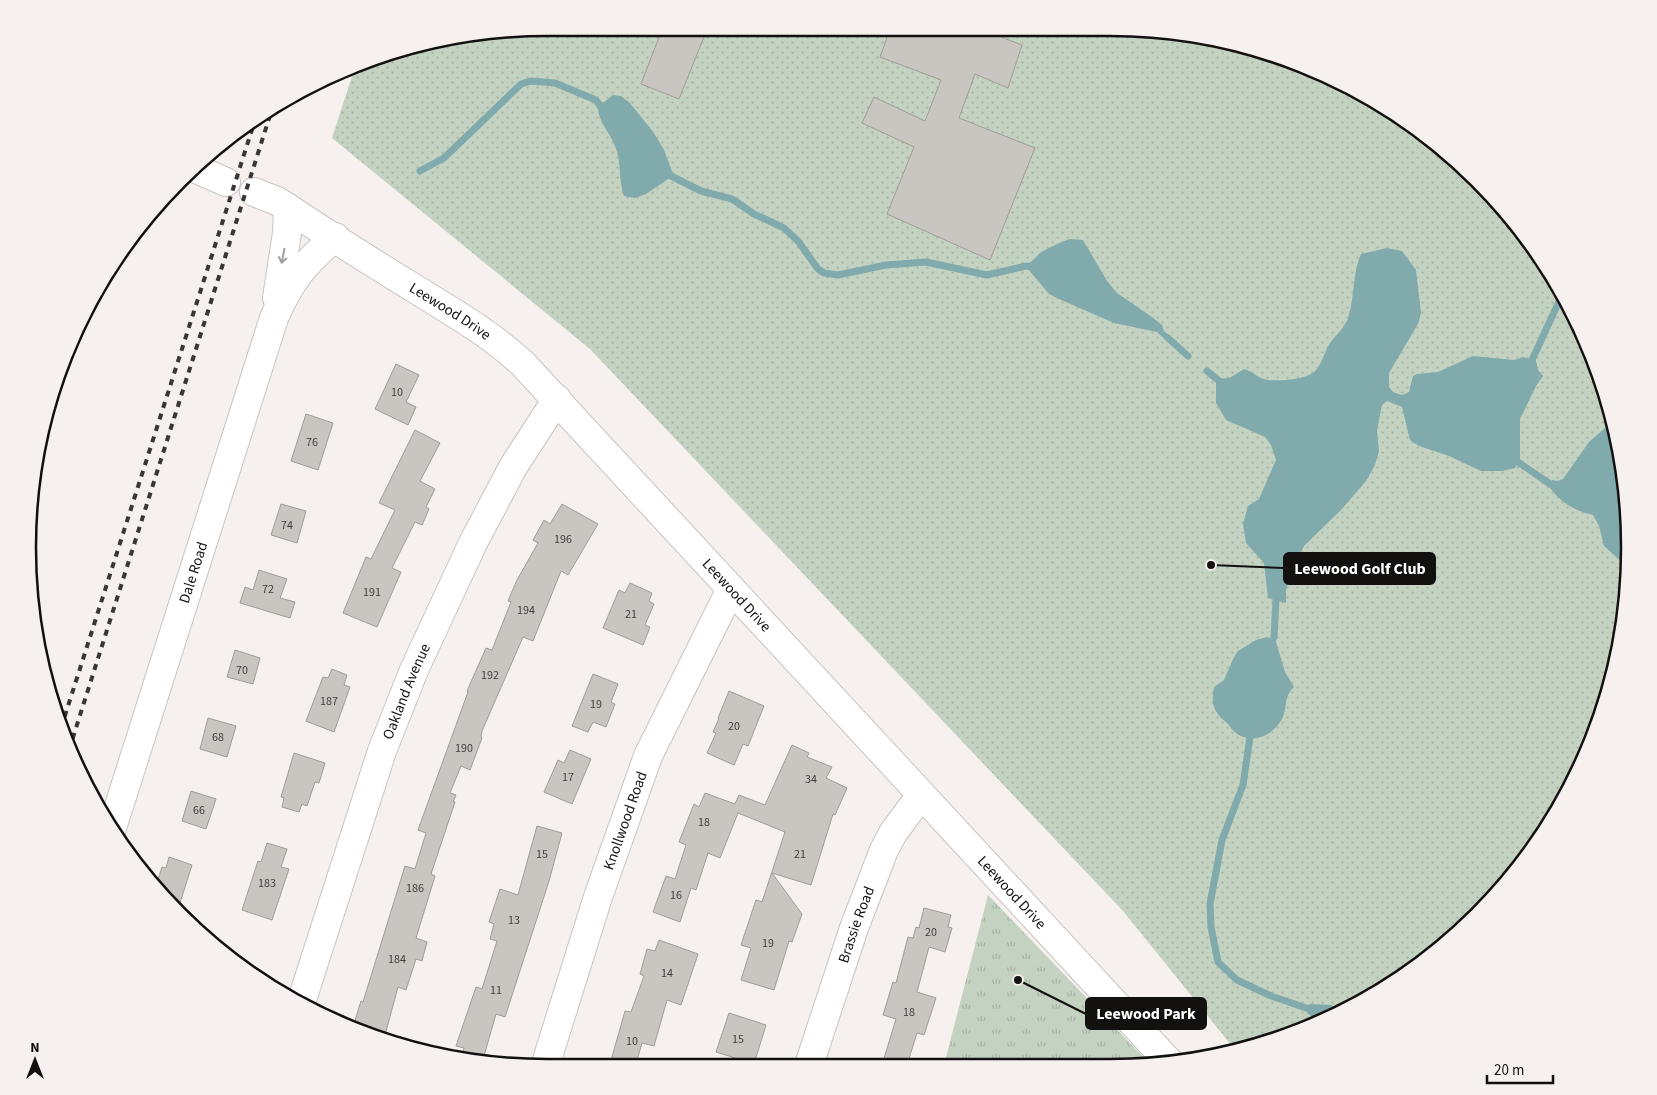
<svg xmlns="http://www.w3.org/2000/svg" width="1657" height="1095" font-family="'Source Sans 3',sans-serif">
<defs>
<pattern id="grass-dots" width="8" height="8" patternUnits="userSpaceOnUse" patternTransform="scale(1.25)"><rect width="8" height="8" fill="#c4d2c1"/><path d="M2 2h.1M6 6h.1" fill="none" stroke="#a8b3a5" stroke-width="1.8" stroke-linecap="round"/></pattern>
<pattern id="park-tufts" width="24" height="20" patternUnits="userSpaceOnUse" patternTransform="scale(1.25)"><rect width="24" height="20" fill="#c4d2c1"/><path d="M3 7l-1-3M5 7V3M7 7l1-3M15 17l-1-3M17 17v-4M19 17l1-3" fill="none" stroke="#a8b3a5"/></pattern>
</defs>
<rect width="100%" height="100%" fill="#f6f0ee"/>
<path fill="url(#grass-dots)" d="M479,32H1178L1276,55L1339,81L1453,157L1522,231L1576,318L1612,413L1628,514L1625,616L1602,715L1560,808L1500,891L1426,960L1339,1014L1244,1050L1236,1051L1123,911L590,349L332,138L355,67L381,55Z"/>
<path fill="url(#park-tufts)" d="M988,895L1151,1065H944Z"/>
<g fill="#80aaac">
<path d="M613,95L621,96L630,103L654,133L664,150L672,171L668,179L646,194L635,198L624,196C618,180 622,162 615,146C610,132 598,122 598,107Z"/>
<path d="M1070,239L1083,240L1107,281L1117,293L1152,317L1162,325L1164,331L1176,341L1171,345L1157,332L1114,323L1059,299L1049,294L1028,269V264C1033,261 1036,257 1040,253C1046,249 1063,241 1070,239Z"/>
<path d="M1387,248L1402,251L1416,270L1421,313L1418,324L1389,373V387L1393,392L1402,395L1409,392L1413,376L1417,374L1438,372L1473,356L1514,360L1523,357L1536,361L1538,370L1543,376L1536,386L1520,419V458L1515,468L1502,471H1481L1449,456L1419,446L1410,440L1402,407L1387,401L1382,405L1377,430L1379,451L1375,465L1366,481L1342,509L1304,546L1293,569L1286,590V603L1268,598L1264,563L1246,543L1243,524L1248,506L1259,499L1276,460L1271,445L1265,437L1226,420L1216,403V383L1220,378C1231,380 1235,374 1244,369C1253,371 1258,379 1268,380C1280,381 1308,380 1316,370C1322,363 1325,351 1330,343C1336,335 1345,327 1348,318C1355,297 1352,274 1361,254Z"/>
<path d="M1613,421L1628,514L1627,562H1622L1604,546L1599,526L1593,515C1572,510 1562,503 1549,487L1552,480L1557,481L1563,479L1589,442Z"/>
<path d="M1267,637L1276,642L1285,672L1294,687C1283,697 1288,707 1282,719C1274,734 1255,744 1239,735C1235,733 1231,728 1228,724C1213,711 1211,706 1214,687L1224,680L1233,659L1238,651L1256,640Z"/>
<path d="M1309,1004L1331,1005L1342,1012L1319,1022L1307,1013Z"/>
</g>
<g fill="none" stroke-linecap="round" stroke-linejoin="round">
<g stroke="#80aaac" stroke-width="7">
<path d="M420,171L444,158L521,84L531,81L555,83L596,100L605,113"/>
<path d="M661,171L701,191L732,199L754,214L784,228L798,241L818,269L824,273L838,275L886,265L926,262L987,275L1026,266L1035,267"/>
<path d="M1168,338L1188,356"/>
<path d="M1532,360L1562,295"/>
<path d="M1207,371L1218,380"/>
<path d="M1518,462L1550,484"/>
<path d="M1270,647L1274,637L1276,600"/>
<path d="M1251,730L1243,785L1222,840L1210,904L1211,927L1218,962L1237,980L1271,996L1321,1013L1330,1017"/>
</g>
</g>
<g fill="#c9c5c1" stroke="#a09c98">
<path d="M661,32H706L679,99L641,84Z"/>
<path d="M889,32H988L1022,45L1008,88L975,74L959,118L1035,148L990,260L887,214L914,147L862,123L874,97L925,121L941,80L880,57Z"/>
<path d="M396,364L419,375L406,402L416,407L408,425L375,409Z"/>
<path d="M306,414L333,423L318,470L291,461Z"/>
<path d="M415,430L440,443L420,481L435,489L426,507L429,509L422,525L415,522L392,568L401,572L377,627L343,613L366,557L371,559L395,510L379,503Z"/>
<path d="M281,504L306,511L297,543L271,535Z"/>
<path d="M562,504L598,524L568,575L561,571L533,641L523,637L482,731L481,737L482,738L470,770L461,766L450,793L456,795L453,802H455L431,874L435,876L416,938L427,942L422,961L416,959L406,990L398,987L384,1039L353,1027L361,1001L363,1002L405,866L415,869L426,833L418,830L468,692L467,691L486,648L492,650L511,602L508,601L517,580L538,543L533,540L544,520L550,524Z"/>
<path d="M259,570L287,579L280,598L295,602L290,618L240,603L245,587L253,590Z"/>
<path d="M630,583L652,593L649,601L654,604L645,625L650,627L643,645L603,628L619,590L625,593Z"/>
<path d="M235,650L260,658L253,684L227,677Z"/>
<path d="M332,669L347,675L344,685L350,687L334,732L306,721L323,677L328,678Z"/>
<path d="M593,674L618,684L611,702L615,704L606,727L593,722L588,732L572,726Z"/>
<path d="M729,691L764,706L748,746L743,744L734,765L707,753L716,733L713,732L719,718H718Z"/>
<path d="M208,718L236,726L227,757L200,749Z"/>
<path d="M792,745L809,753L807,757L832,767L826,778L847,788L835,815L833,814L811,885L772,873L802,914L792,942L789,941L774,990L741,980L751,948L741,945L756,900L762,902L785,832L738,813L720,858L708,853L696,890L691,888L680,922L653,912L666,876L675,879L686,845L679,842L694,804L699,807L705,793L735,804L739,795L765,805Z"/>
<path d="M570,750L591,759L572,804L544,792L558,760L564,763Z"/>
<path d="M294,753L325,763L319,783L315,782L307,806L302,804L299,812L282,807L284,798L281,797Z"/>
<path d="M191,791L216,799L206,829L182,821Z"/>
<path d="M537,826L562,833L549,881L505,1017L496,1014L482,1063L461,1059L464,1048L456,1046L476,987L482,989L497,941L490,939L494,924L489,922L500,889L518,895Z"/>
<path d="M267,843L287,849L281,867L289,869L272,920L242,910L258,861L261,862Z"/>
<path d="M169,857L192,865L179,906L168,902L155,889L162,867L166,868Z"/>
<path d="M924,908L951,915L948,927L952,928L945,952L929,947L917,992L936,998L924,1035L917,1033L907,1065H882L896,1019L883,1015L893,982L896,983L908,937L913,938L916,927L919,928Z"/>
<path d="M659,940L698,954L681,1005L667,1000L654,1046L642,1043L636,1064H610L625,1011L631,1012L644,976L640,974L647,949L655,951Z"/>
<path d="M729,1013L766,1025L754,1064L716,1052Z"/>
</g>
<g fill="none" stroke-linecap="round" stroke-linejoin="round">
<g stroke="#c9c4c1" stroke-width="30">
<g id="minor">
<path d="M194,168L226,182"/>
<path id="s1" d="M254,192L277,201L288,208C330,236 373,263 417,290C454,313 491,334 523,364L1169,1062"/>
<path d="M277,298L287,233L288,208"/>
<path id="s2" d="M112,828L274,318C291,279 303,265 335,237"/>
<path id="s3" d="M301,1003L382,751L414,670L473,543L513,467L557,399"/>
<path id="s4" d="M546,1063L598,897L648,756L731,589"/>
<path id="s5" d="M809,1065L854,928L884,850L893,833L921,795"/>
</g>
</g>
<use href="#minor" stroke="#fff" stroke-width="28"/>
<g stroke="#393635" stroke-width="4" stroke-dasharray="6 6" stroke-linecap="butt">
<path d="M61,728L256,117"/>
<path d="M69,750L272,109"/>
</g>
</g>
<defs><path id="oneway-shaft" d="M-6 0H5M1.5-3L5.5 0L1.5 3" fill="none" stroke-width="1.6" stroke-linecap="round" stroke-linejoin="round" transform="scale(1.25)"/></defs>
<use stroke="#a1a09f" href="#oneway-shaft" transform="translate(283 256) rotate(101)"/>
<g text-anchor="middle" dominant-baseline="central" stroke-width="4.5" stroke-linejoin="round" paint-order="stroke">
<g font-size="12" fill="#403e3c">
<text x="397" y="392">10</text>
<text x="312" y="442">76</text>
<text x="287" y="525">74</text>
<text x="563" y="539">196</text>
<text x="268" y="589">72</text>
<text x="372" y="592">191</text>
<text x="526" y="610">194</text>
<text x="631" y="614">21</text>
<text x="242" y="670">70</text>
<text x="490" y="675">192</text>
<text x="329" y="701">187</text>
<text x="596" y="704">19</text>
<text x="734" y="726">20</text>
<text x="218" y="737">68</text>
<text x="464" y="748">190</text>
<text x="568" y="777">17</text>
<text x="811" y="779">34</text>
<text x="199" y="810">66</text>
<text x="704" y="822">18</text>
<text x="542" y="854">15</text>
<text x="800" y="854">21</text>
<text x="267" y="883">183</text>
<text x="415" y="888">186</text>
<text x="676" y="895">16</text>
<text x="514" y="920">13</text>
<text x="931" y="932">20</text>
<text x="768" y="943">19</text>
<text x="397" y="959">184</text>
<text x="667" y="973">14</text>
<text x="496" y="990">11</text>
<text x="909" y="1012">18</text>
<text x="738" y="1039">15</text>
<text x="632" y="1041">10</text>
</g>
<g font-size="15" fill="#131110" stroke="#f6f0ee">
<text stroke="none"><textPath href="#s1" startOffset="230">Leewood Drive</textPath></text>
<text stroke="none"><textPath href="#s2" startOffset="268">Dale Road</textPath></text>
<text stroke="none"><textPath href="#s1" startOffset="635">Leewood Drive</textPath></text>
<text stroke="none"><textPath href="#s3" startOffset="329">Oakland Avenue</textPath></text>
<text stroke="none"><textPath href="#s4" startOffset="255">Knollwood Road</textPath></text>
<text stroke="none"><textPath href="#s1" startOffset="1040">Leewood Drive</textPath></text>
<text stroke="none"><textPath href="#s5" startOffset="148">Brassie Road</textPath></text>
</g>
</g>
<path d="M0 0H1657V1095H0ZM547 36H1110A511 511 0 0 1 1621 547V548A511 511 0 0 1 1110 1059H547A511 511 0 0 1 36 548V547A511 511 0 0 1 547 36Z" fill="#f6f0ee" fill-rule="evenodd"/>
<path fill="none" stroke="#131110" stroke-width="2.5" d="M547 36H1110A511 511 0 0 1 1621 547V548A511 511 0 0 1 1110 1059H547A511 511 0 0 1 36 548V547A511 511 0 0 1 547 36Z"/>
<path fill="none" stroke="#131110" stroke-width="2" d="M1211 565L1284 568M1018 980L1086 1014"/>
<g fill="#131110" stroke="#f6f0ee" stroke-width="2">
<circle cx="1211" cy="565" r="5"/>
<circle cx="1018" cy="980" r="5"/>
</g>
<g fill="#131110" stroke="#131110" stroke-width="2">
<rect x="1284" y="553" width="151" height="31" rx="5"/>
<rect x="1086" y="998" width="120" height="31" rx="5"/>
</g>
<g font-size="16" text-anchor="middle" font-weight="bold" fill="#fff">
<text x="1360" y="574">Leewood Golf Club</text>
<text x="1146" y="1019">Leewood Park</text>
</g>
<g transform="translate(35 1060)" stroke="#f6f0ee" stroke-width="4" paint-order="stroke">
<path d="M0-4L9 19L0 12L-9 19Z" fill="#131110"/>
<text y="-8" font-size="14" font-weight="bold" text-anchor="middle" fill="#131110">N</text>
</g>
<path d="M1487 1075v8h66v-8" fill="none" stroke="#131110" stroke-width="2.5"/>
<text x="1494" y="1075" font-size="15" fill="#131110" stroke="#f6f0ee" stroke-width="4" paint-order="stroke">20 m</text>
</svg>
